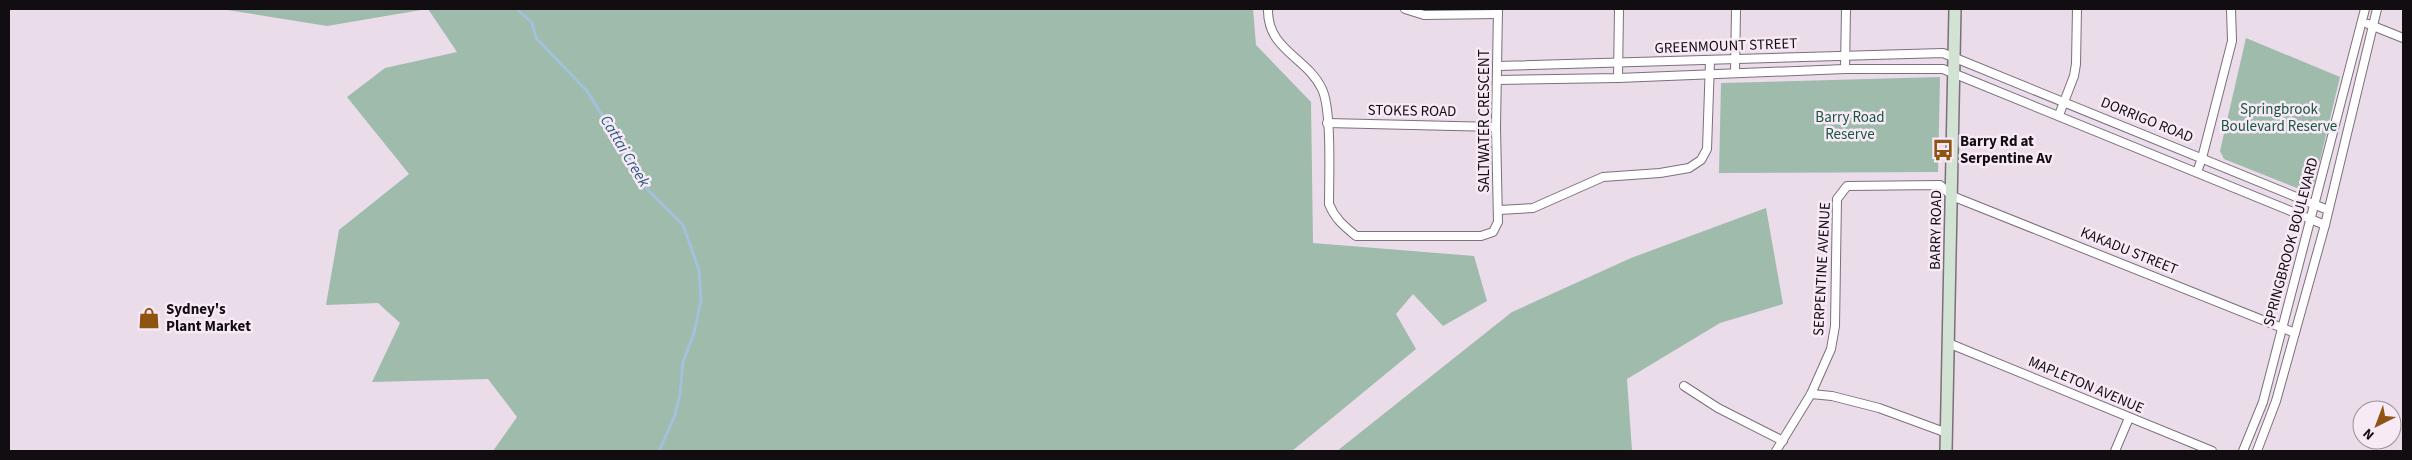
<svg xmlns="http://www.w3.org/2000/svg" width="2412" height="460" font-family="'Source Sans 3',sans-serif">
<rect width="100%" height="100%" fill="#eadce9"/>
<g fill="#9fbbac">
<path d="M221,9H427L327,26Z"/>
<path d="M428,9H1253L1256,45L1311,102L1313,243L1474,256L1487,301L1443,326L1413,294L1396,314L1416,349L1292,451H493L517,417L488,379L372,382L400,323L378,303L326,305L339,230L409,174L347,97L385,68L457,52Z"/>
<path d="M2246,38L2340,77L2313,189L2307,192L2224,159L2220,151Z"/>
<path d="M1940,77L1938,172L1719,173L1721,83Z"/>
<path d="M1766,208L1783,304L1720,323L1627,379L1632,451H1337L1512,312L1631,258Z"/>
</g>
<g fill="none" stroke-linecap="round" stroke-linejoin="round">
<path stroke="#a1c2da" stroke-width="3" d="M517,9L532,23L536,38L587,91L600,112L624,142L645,187L683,225L699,270L701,300L694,333L683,362L680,394L675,415L659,451"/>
<g stroke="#7c707b" stroke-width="10">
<g id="street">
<path d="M1268,9C1267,50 1307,57 1322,89C1332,110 1329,178 1329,204C1335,219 1344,226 1356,236H1481L1493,232L1498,222L1496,127L1498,9"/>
<path d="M1405,9L1424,15L1498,14"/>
<path d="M2368,24L2403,38"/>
<path d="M1497,66L1943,53L2328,210"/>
<path d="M1845,69L1846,9"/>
<path d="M1735,72L1736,9"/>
<path d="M1618,78L1619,9"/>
<path d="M1497,80L1618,78L1845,69H1943L2325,225"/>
<path d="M2059,115L2074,76L2076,64L2077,9"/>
<path d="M1327,123L1496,127"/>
<path d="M2197,172L2202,158L2232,41L2231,9"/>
<path d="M1499,210L1533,208L1603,177L1660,173L1689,168L1701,160L1707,149L1710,61"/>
<path d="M1948,343L2212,451"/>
<path d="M1684,386L1718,408L1783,441"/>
<path d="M1811,394L1832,396L1879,408L1947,433"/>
<path d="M1776,451L1811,394L1831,349L1835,326L1837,199L1847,186L1940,185L1952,196L2295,333"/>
<path d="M2115,451L2129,418"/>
<path d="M2243,451L2263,402L2365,9"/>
<path d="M2257,451L2276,401L2325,225L2377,9"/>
</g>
</g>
<g stroke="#7c707b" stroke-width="14">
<path id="secondary" d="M1946,451L1955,9"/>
</g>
<use href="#street" stroke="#fff" stroke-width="8"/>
<use href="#secondary" stroke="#d2e2d3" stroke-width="11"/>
</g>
<defs>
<g id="bus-bare" transform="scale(1.725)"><path d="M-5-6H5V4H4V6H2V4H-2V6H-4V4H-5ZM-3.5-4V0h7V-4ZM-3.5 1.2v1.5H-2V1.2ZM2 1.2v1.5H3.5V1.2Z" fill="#8f5312" stroke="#f7e9f6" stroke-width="2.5" paint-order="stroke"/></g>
<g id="shop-bare" transform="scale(1.725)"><path d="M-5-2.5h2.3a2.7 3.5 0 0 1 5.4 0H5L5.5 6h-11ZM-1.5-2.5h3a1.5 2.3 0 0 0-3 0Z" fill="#8f5312" stroke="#f7e9f6" stroke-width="2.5" paint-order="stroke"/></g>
</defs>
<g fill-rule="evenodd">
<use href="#bus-bare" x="1943" y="150"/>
<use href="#shop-bare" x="149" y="318"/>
</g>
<g text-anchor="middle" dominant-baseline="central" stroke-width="5" stroke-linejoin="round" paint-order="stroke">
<g font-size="15" fill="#110d11" stroke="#f7e9f6">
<text transform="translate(1726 46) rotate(-2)">GREENMOUNT STREET</text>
<text transform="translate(1412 111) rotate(1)">STOKES ROAD</text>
<text transform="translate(2147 120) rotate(22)">DORRIGO ROAD</text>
<text transform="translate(1484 121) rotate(-90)">SALTWATER CRESCENT</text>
<text transform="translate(1936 230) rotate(-89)">BARRY ROAD</text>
<text transform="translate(2291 242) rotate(-75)">SPRINGBROOK BOULEVARD</text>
<text transform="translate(2129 251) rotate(22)">KAKADU STREET</text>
<text transform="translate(1822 269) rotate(-87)">SERPENTINE AVENUE</text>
<text transform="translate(2086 385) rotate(23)">MAPLETON AVENUE</text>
</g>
<g font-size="15" fill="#17583d" stroke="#f7e9f6">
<text x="2279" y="109">Springbrook<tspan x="2279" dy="17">Boulevard Reserve</tspan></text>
<text x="1850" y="117">Barry Road<tspan x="1850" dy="17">Reserve</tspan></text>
</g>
<g font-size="15" font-weight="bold" fill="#110d11" stroke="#f7e9f6" text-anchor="start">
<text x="1960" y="141">Barry Rd at<tspan x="1960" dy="17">Serpentine Av</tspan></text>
<text x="166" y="309">Sydney's<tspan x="166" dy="17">Plant Market</tspan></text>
</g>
<g font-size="16" font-style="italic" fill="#275c7e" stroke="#f7e9f6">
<text transform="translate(625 151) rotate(59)">Cattai Creek</text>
</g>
</g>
<rect width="2412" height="460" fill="none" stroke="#110d11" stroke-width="20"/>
<g transform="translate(2377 425) rotate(222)"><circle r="24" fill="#f7e9f6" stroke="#9b919a"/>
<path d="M0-4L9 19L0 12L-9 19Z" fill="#8f5312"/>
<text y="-8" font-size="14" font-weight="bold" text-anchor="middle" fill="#110d11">N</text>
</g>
</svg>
